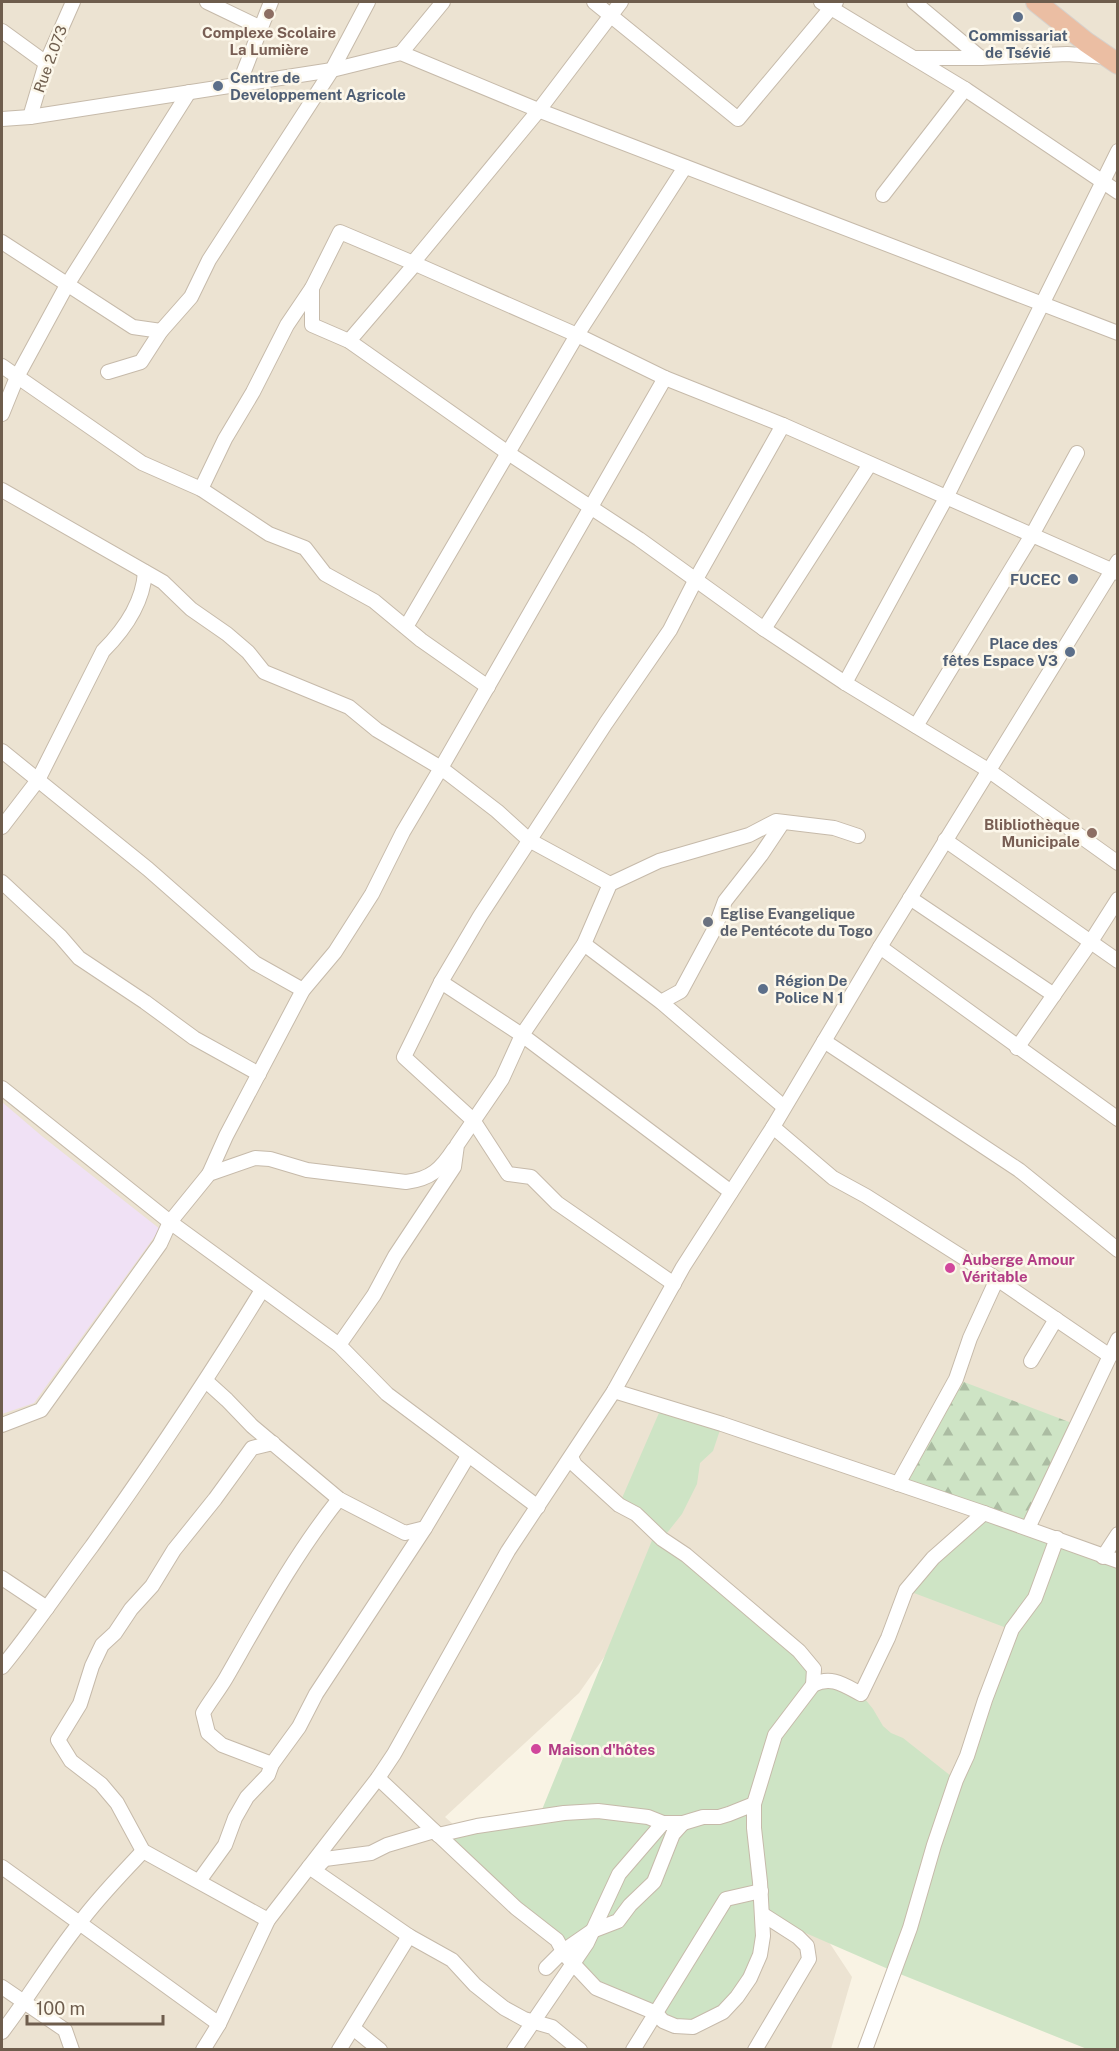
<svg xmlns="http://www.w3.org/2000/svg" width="1119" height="2051" font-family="'Public Sans',sans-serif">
<defs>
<pattern id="forest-firs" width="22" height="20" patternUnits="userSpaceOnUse" patternTransform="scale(1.5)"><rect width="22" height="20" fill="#cee4c5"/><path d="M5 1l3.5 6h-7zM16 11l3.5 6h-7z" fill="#abbca2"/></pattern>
</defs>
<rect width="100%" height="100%" fill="#f9f3e4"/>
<path fill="#ece3d2" d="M2,2H1117L1118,1942L645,1599L579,1693L445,1817L552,1912L676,1856L823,1933L852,1977L831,2049L2,2050Z"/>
<path fill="#f0e1f5" d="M2,1102L43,1137L160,1229L34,1403L2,1414Z"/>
<path fill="#cee4c5" d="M662,1406L722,1424L713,1451L700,1463L697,1484L682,1514L663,1538L814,1669L813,1684L832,1679L861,1694L873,1709L883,1726L891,1733L903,1738L956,1780L1012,1630L906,1590L984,1513L1104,1555L1117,1534V2049H1087L895,1972L762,1914L761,1949L723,2012L675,2026L624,2000L572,1963L438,1835L539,1817L655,1533L619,1505Z"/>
<path fill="url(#forest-firs)" d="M956,1379L1077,1425L1028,1528L898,1484Z"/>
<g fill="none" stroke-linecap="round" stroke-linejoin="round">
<g stroke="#c6baaa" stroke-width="16">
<g id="minor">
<path d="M207,2L261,28"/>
<path d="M594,2L738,119L836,2"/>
<path d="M821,2L965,89L1118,192"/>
<path d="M914,2L981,58L1067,54L1106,57"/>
<path d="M2,31L46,63"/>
<path d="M401,53L443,2"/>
<path d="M914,58H981"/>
<path d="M239,84L271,2"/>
<path d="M30,117L46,63L73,2"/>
<path d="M2,119L30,117L332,70L401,53L543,112L1118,333"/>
<path d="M883,195L965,89"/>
<path d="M2,242L133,327L161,331"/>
<path d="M312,288V325L349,341L508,453L639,539L764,629L845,683L988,770L1118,863"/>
<path d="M349,341L415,264L416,259L539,110L621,2"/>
<path d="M2,366L142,463L201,489L269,534L305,548L325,574L374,601L421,640L488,687"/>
<path d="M108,372L141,362L161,331L191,297L209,260L332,70L368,2"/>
<path d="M2,414L17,377L67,285L189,92"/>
<path d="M201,489L225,439L253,392L287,325L312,288L340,232L411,262L577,335L665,378L783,425"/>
<path d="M2,490L163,582L191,609L227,634L248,652L264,672L349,707L377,730L441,768L497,811L529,840L610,884"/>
<path d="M406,627L577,335L685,167"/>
<path d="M764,629L870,464"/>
<path d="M845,683L946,498L1118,151"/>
<path d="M916,726L1032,535L1077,453"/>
<path d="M2,751L148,869L255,963L303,990"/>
<path d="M2,827L38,780L103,651C125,629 143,603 145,572"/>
<path d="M945,840L1118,961"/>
<path d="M2,882L60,936L79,958L145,1002L194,1038L259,1074"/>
<path d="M910,898L1054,995"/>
<path d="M584,944L661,1002L784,1107"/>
<path d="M880,947L1118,1119"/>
<path d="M441,982L522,1035L731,1192"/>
<path d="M661,1002L681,991L715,928L725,901L761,855L783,822"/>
<path d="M824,1041L1019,1170L1118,1250"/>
<path d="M1017,1048L1090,943L1118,899"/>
<path d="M2,1088L170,1222L339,1345L387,1394L538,1507"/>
<path d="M773,1127L833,1178L866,1196L997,1279L1110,1356"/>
<path d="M209,1174L226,1136L303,990L335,952L372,894L403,832L441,768L665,378"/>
<path d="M674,1284L557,1203L531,1177L508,1174L473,1120L404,1057L441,982L480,916L606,723L670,630L696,579L783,425L1118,573"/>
<path d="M339,1345L374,1295L395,1256L454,1167L457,1145L502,1079L522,1035L584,944L610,884L659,861L749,835L776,821L834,828L858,836"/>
<path d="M1031,1361L1056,1319"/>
<path d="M206,1381L227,1400L252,1426L339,1499L405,1533L425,1528"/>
<path d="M614,1391L722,1424L984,1513L1118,1561"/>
<path d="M2,1425L41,1410L160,1244L170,1222L209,1174L255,1158L270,1159L307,1170L406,1182C431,1179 441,1169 454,1149"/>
<path d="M571,1457L575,1465L619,1505L636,1514L662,1539L686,1555L799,1651L814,1669L813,1685"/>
<path d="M898,1484L956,1379L970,1338L997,1279"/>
<path d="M1028,1528L1118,1339"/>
<path d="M1103,1557L1118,1534"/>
<path d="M2,1578L47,1608"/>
<path d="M2,1667C34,1628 62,1586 92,1546C152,1462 209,1377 262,1290"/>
<path d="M272,1764L222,1745L208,1733L203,1713C210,1701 219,1690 226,1678C261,1617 295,1554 339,1499"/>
<path d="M378,1778L516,1908L557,1940L565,1955L596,1988L656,2013L663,2021L675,2026L693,2027L723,2012L737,1997L750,1978L760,1955L763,1936L760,1882L754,1828V1804L775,1735L813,1685C831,1675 844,1685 861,1694L888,1638L906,1590L933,1558L984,1513"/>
<path d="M438,1835L477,1826L564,1813L598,1811L648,1817L663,1823H683L703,1817H719L729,1814L754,1804"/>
<path d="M2,1867L219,2024"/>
<path d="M309,1867L409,1936L452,1960L475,1985L504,2008L524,2019L552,2027L580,2050"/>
<path d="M314,1870L325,1859L371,1853L387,1845L434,1831"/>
<path d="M199,1881L225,1845L235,1818L247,1797L268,1775L272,1764L299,1727L316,1694L425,1528L468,1456"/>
<path d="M268,1920L143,1851L117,1803L101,1784L71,1761L58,1740L80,1704L92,1666L102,1645L115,1633L131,1609L152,1586L174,1550L215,1499L252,1448L273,1443"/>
<path d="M546,1968L563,1951L592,1931L618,1921L630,1905L654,1882L673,1834L683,1823"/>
<path d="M2,1987L65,2030L72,2050"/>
<path d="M353,2028L380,2050"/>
<path d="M2,2032C29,1997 51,1959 79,1924C98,1898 121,1875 143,1851"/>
<path d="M203,2050L219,2024L268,1920L378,1778L394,1754L508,1551L614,1391L683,1267L773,1127L880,947L1118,561"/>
<path d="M339,2050L409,1936"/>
<path d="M514,2050L587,1943L619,1874L663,1823"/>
<path d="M633,2050L726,1899L761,1891"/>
<path d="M755,2050L809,1959L807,1946L798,1937L762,1914"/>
<path d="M865,2050L910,1928L934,1845L956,1780L967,1756L985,1700L1012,1629L1035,1598L1057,1538"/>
</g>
</g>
<g stroke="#d6d2cd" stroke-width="22">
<path id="highway" d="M1036,2L1086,42L1118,64"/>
</g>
<use href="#minor" stroke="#fff" stroke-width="14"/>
<use href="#highway" stroke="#ebbea3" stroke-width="20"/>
</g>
<g fill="#8d6e63" stroke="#fcf7ea" stroke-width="2">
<circle cx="269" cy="14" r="6"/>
<circle cx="1092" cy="833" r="6"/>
</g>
<g fill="#5c6f8a" stroke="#fcf7ea" stroke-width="2">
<circle cx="1018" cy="17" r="6"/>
<circle cx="218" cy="86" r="6"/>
<circle cx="1073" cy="579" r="6"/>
<circle cx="1070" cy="652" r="6"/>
<circle cx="763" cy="989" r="6"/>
</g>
<circle fill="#6b7280" stroke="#fcf7ea" stroke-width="2" cx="708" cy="922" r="6"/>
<g fill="#d1479c" stroke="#fcf7ea" stroke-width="2">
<circle cx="950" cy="1268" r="6"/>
<circle cx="536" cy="1749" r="6"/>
</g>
<g text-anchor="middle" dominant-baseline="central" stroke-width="5" stroke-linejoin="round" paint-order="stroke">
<g font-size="15" font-weight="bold" fill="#785e54" stroke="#fcf7ea">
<text x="269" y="32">Complexe Scolaire<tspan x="269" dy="17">La Lumière</tspan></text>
<text x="1080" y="824" text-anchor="end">Blibliothèque<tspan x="1080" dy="17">Municipale</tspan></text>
</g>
<g font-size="15" font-weight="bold" fill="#4e5e75" stroke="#fcf7ea" text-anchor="start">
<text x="1018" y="35" text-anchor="middle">Commissariat<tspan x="1018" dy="17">de Tsévié</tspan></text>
<text x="230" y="77">Centre de<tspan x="230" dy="17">Developpement Agricole</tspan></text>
<text x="1061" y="579" text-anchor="end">FUCEC</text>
<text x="1058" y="643" text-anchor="end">Place des<tspan x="1058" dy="17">fêtes Espace V3</tspan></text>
<text x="775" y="980">Région De<tspan x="775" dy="17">Police N 1</tspan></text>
</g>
<g font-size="15" fill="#6e5d4d" stroke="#fcf7ea">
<text transform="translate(50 59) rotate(-70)">Rue 2.073</text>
</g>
<g font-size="15" font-weight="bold" fill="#5b616d" stroke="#fcf7ea" text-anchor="start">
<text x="720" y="913">Eglise Evangelique<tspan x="720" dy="17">de Pentécote du Togo</tspan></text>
</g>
<g font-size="15" font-weight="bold" fill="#b23c85" stroke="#fcf7ea" text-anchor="start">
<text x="962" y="1259">Auberge Amour<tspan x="962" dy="17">Véritable</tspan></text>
<text x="548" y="1749">Maison d'hôtes</text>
</g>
</g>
<rect width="1119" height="2051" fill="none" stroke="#6e5d4d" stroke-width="6"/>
<path d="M27 2015v9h136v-9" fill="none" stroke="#6e5d4d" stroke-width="3"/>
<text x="36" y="2015" font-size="18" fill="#6e5d4d" stroke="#fcf7ea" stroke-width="4.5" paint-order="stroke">100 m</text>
</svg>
